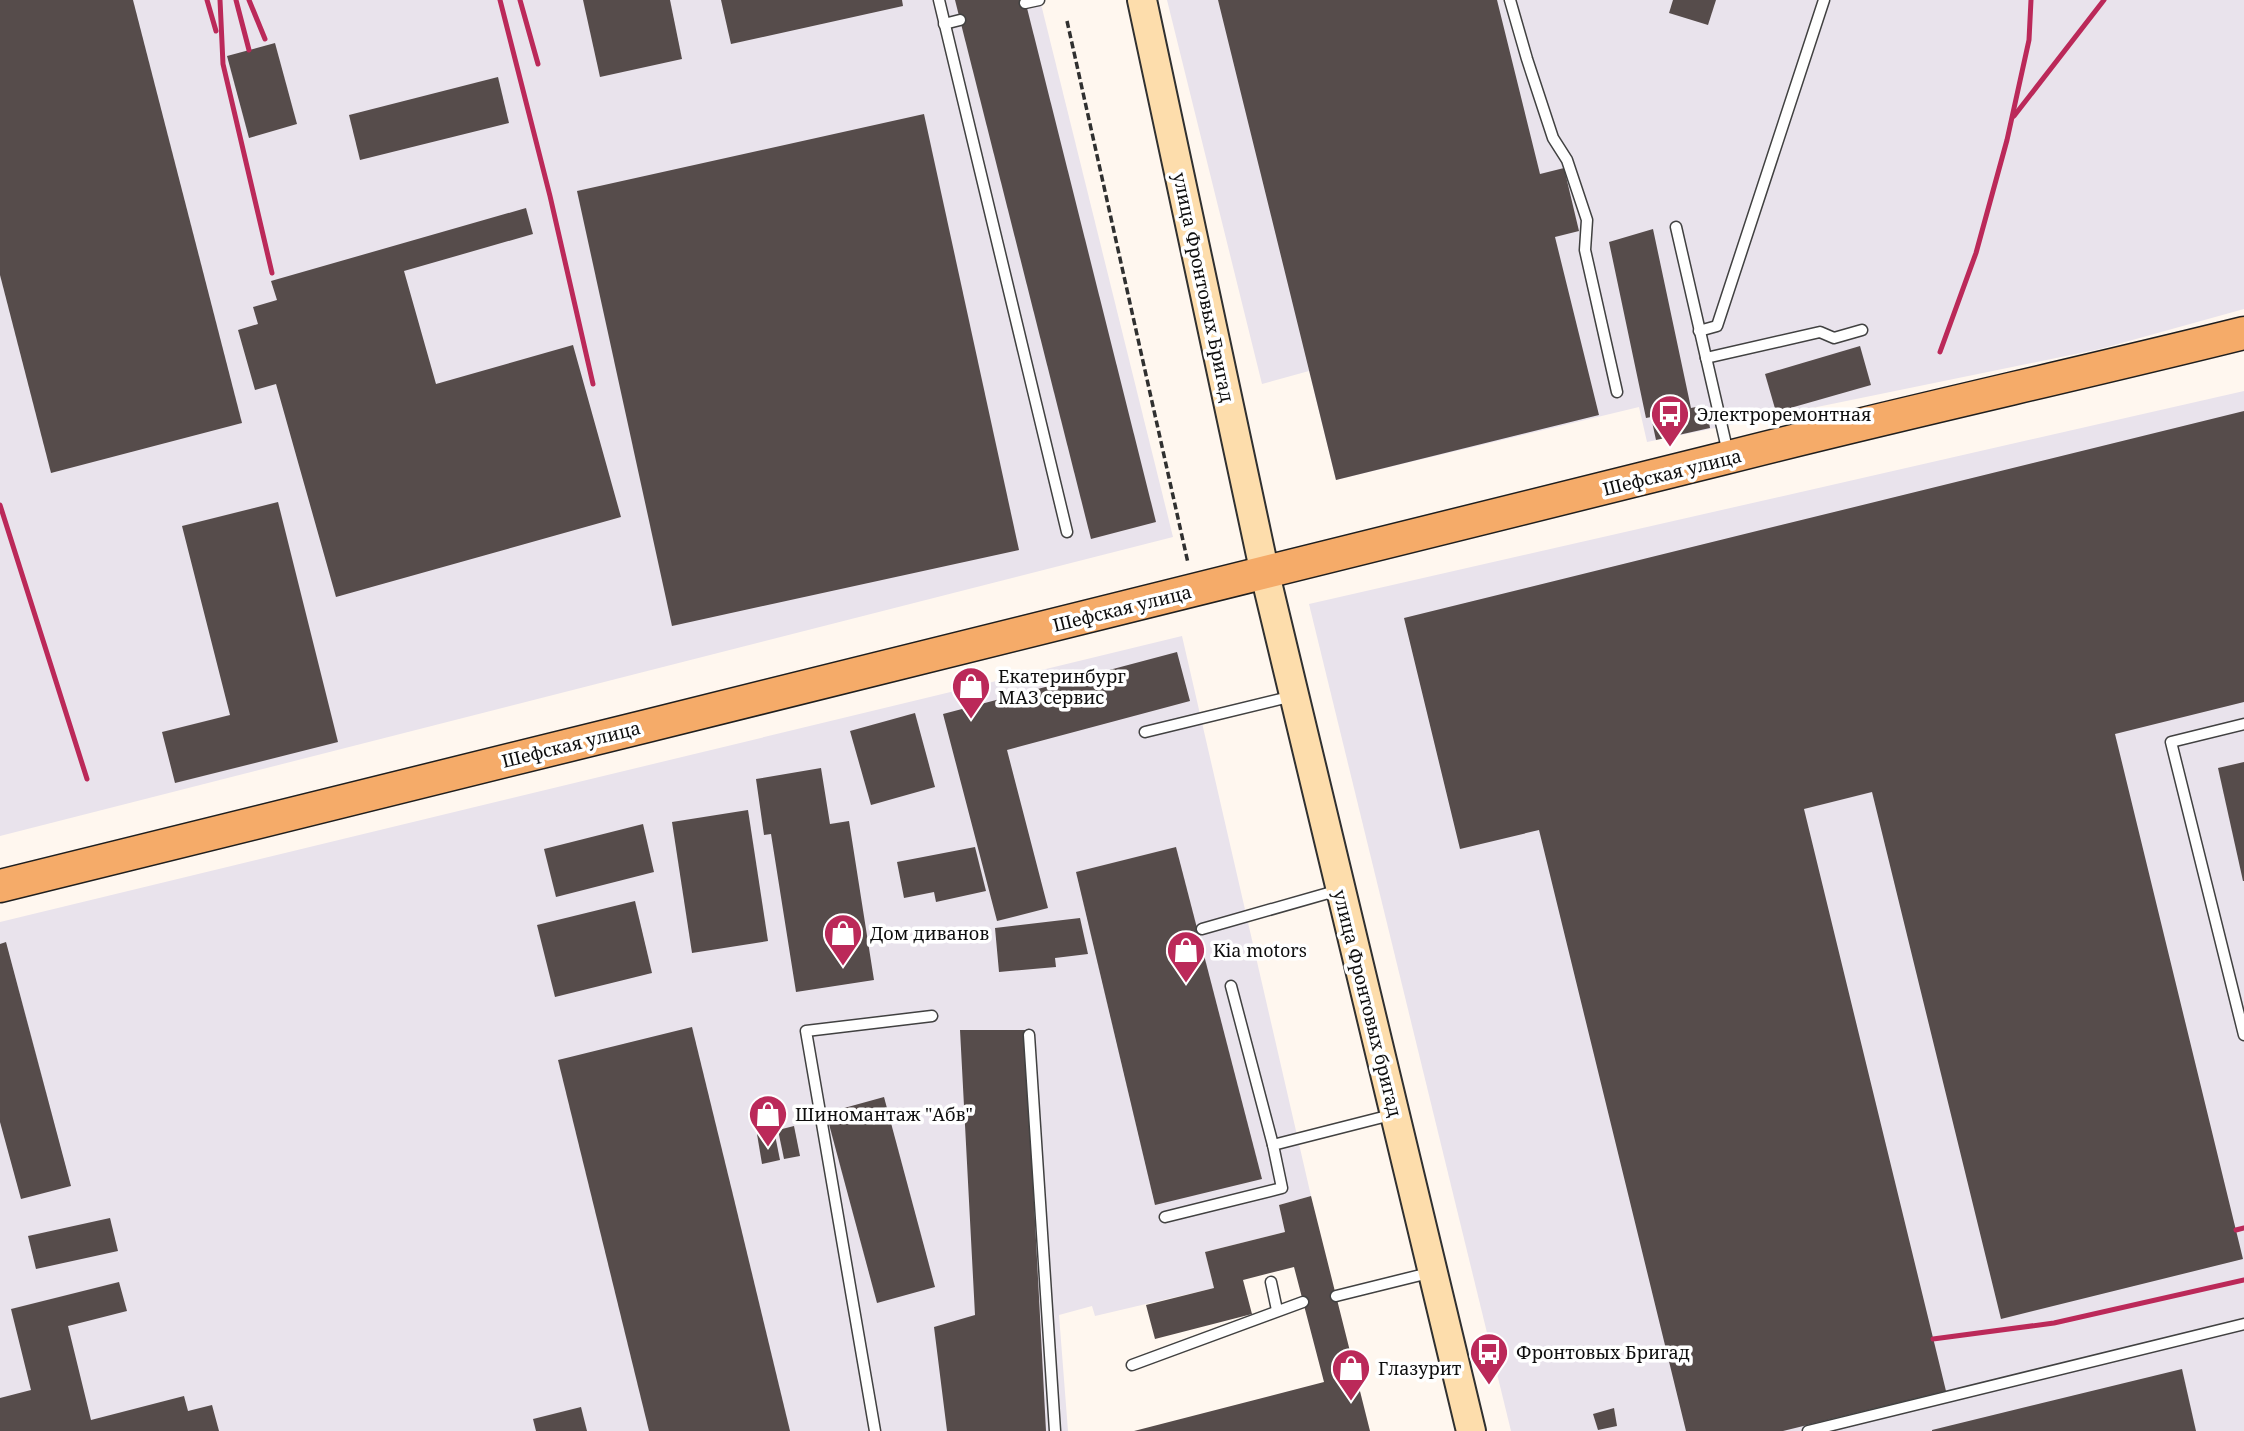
<svg xmlns="http://www.w3.org/2000/svg" width="2244" height="1431" font-family="'Noto Serif',serif">
<rect width="100%" height="100%" fill="#fff7ef"/>
<g fill="#e9e3ec">
<path d="M0,0H1040L1173,537L0,836Z"/>
<path d="M1167,0H2244V309L2100,349L1647,442L1639,407L1336,480L1309,371L1262,384Z"/>
<path d="M2244,391V1431H1511L1309,604Z"/>
<path d="M1182,636L1311,1196L1279,1205L1285,1232L1205,1252L1214,1288L1095,1316L1092,1306L1059,1315L1068,1431H0V922Z"/>
</g>
<g fill="#564c4b">
<path d="M0,0H133L242,423L51,473L0,275Z"/>
<path d="M583,0H670L682,59L600,77Z"/>
<path d="M721,0H902L903,6L731,44Z"/>
<path d="M955,0H1025L1156,522L1091,539Z"/>
<path d="M1218,0H1497L1540,174L1564,168L1579,231L1555,237L1599,415L1336,480Z"/>
<path d="M1673,0H1716L1708,25L1669,13Z"/>
<path d="M275,43L297,124L249,138L227,56Z"/>
<path d="M498,77L509,123L360,160L349,115Z"/>
<path d="M924,114L1019,550L672,626L577,191Z"/>
<path d="M526,208L533,234L404,271L436,384L573,345L621,517L336,597L276,384L255,390L238,330L258,324L253,307L277,300L271,281Z"/>
<path d="M1653,229L1691,408L1706,405L1710,428L1656,440L1651,417L1646,418L1609,242Z"/>
<path d="M1860,346L1871,385L1776,412L1765,374Z"/>
<path d="M2244,411V702L2115,734L2243,1259L2001,1319L1872,792L1804,809L1946,1391L1783,1431H1686L1539,830L1460,849L1404,618Z"/>
<path d="M278,502L338,742L175,783L162,732L230,715L182,526Z"/>
<path d="M1177,652L1190,701L1007,750L1048,908L997,921L943,714Z"/>
<path d="M915,713L935,787L871,805L850,731Z"/>
<path d="M2244,762V881H2243L2218,768Z"/>
<path d="M821,768L830,824L849,821L874,980L796,992L771,834L764,835L756,779Z"/>
<path d="M748,810L768,941L692,953L672,822Z"/>
<path d="M643,824L654,872L556,897L544,849Z"/>
<path d="M975,847L986,891L936,902L934,892L904,898L897,862Z"/>
<path d="M1176,847L1262,1179L1155,1205L1076,872Z"/>
<path d="M635,901L652,973L555,997L537,925Z"/>
<path d="M1080,918L1088,954L1055,958L1056,967L999,972L995,928Z"/>
<path d="M6,942L71,1186L21,1199L0,1122V944Z"/>
<path d="M692,1027L734,1199L790,1431H649L558,1060Z"/>
<path d="M960,1030H1025L1046,1431H947L934,1327L975,1315Z"/>
<path d="M884,1097L935,1287L877,1303L826,1113Z"/>
<path d="M794,1126L800,1156L784,1159L778,1130Z"/>
<path d="M774,1130L780,1160L762,1164L757,1134Z"/>
<path d="M1311,1196L1370,1431H1134L1324,1382L1294,1267L1243,1280L1252,1314L1155,1339L1146,1305L1214,1288L1205,1252L1285,1232L1279,1205Z"/>
<path d="M110,1218L118,1251L36,1269L28,1236Z"/>
<path d="M119,1282L127,1311L68,1326L91,1420L184,1396L188,1411L212,1405L219,1431H0V1398L31,1390L11,1309Z"/>
<path d="M2182,1369L2196,1431H1932V1430Z"/>
<path d="M581,1407L587,1431H536L533,1419Z"/>
<path d="M1614,1408L1617,1426L1598,1430L1593,1414Z"/>
</g>
<g fill="none" stroke-linecap="round" stroke-linejoin="round">
<g stroke="#414141" stroke-width="13">
<g id="service">
<path d="M939,0L1067,532"/>
<path d="M1510,0L1527,59L1553,138L1567,160L1587,220L1585,250L1617,392"/>
<path d="M1025,3L1039,0"/>
<path d="M944,24L960,20"/>
<path d="M1676,227L1728,453"/>
<path d="M1699,331L1717,326L1824,0"/>
<path d="M1706,358L1820,332L1834,338L1862,330"/>
<path d="M2244,724L2171,742L2244,1035"/>
<path d="M1145,732L1293,696"/>
<path d="M1202,929L1339,890"/>
<path d="M1231,986L1273,1145"/>
<path d="M1029,1035L1055,1431"/>
<path d="M1165,1217L1282,1188L1273,1145L1391,1115"/>
<path d="M1271,1282L1277,1310"/>
<path d="M1336,1296L1429,1273"/>
<path d="M1132,1365L1303,1302"/>
<path d="M875,1431L806,1031L932,1016"/>
<path d="M1808,1431L2244,1324"/>
</g>
</g>
<g stroke="#303030" stroke-width="32">
<path id="secondary" d="M1142,0L1265,574L1471,1431"/>
</g>
<g stroke="#1f1f1f" stroke-width="35">
<path id="primary" d="M0,886C575,743 1150,603 1725,458C1897,414 2071,376 2244,333"/>
</g>
<path stroke="#303030" stroke-width="3.5" stroke-dasharray="7 3.5" stroke-linecap="butt" d="M1067,21L1188,563"/>
<use href="#service" stroke="#fff" stroke-width="10"/>
<use href="#secondary" stroke="#fdddac" stroke-width="28"/>
<use href="#primary" stroke="#f5ab69" stroke-width="32"/>
<g stroke="#bb2959" stroke-width="5">
<path d="M207,0L216,31"/>
<path d="M220,0L223,64L272,273"/>
<path d="M236,0L249,50"/>
<path d="M249,0L265,39"/>
<path d="M500,0L550,196L593,384"/>
<path d="M520,0L538,64"/>
<path d="M2014,116L2104,0"/>
<path d="M1940,352L1976,253L2007,140L2029,40L2031,0"/>
<path d="M0,505L87,779"/>
<path d="M2236,1230L2244,1228"/>
<path d="M1933,1339L2054,1323L2244,1280"/>
</g>
</g>
<defs>
<g id="bus-pin" transform="scale(2.0125)"><path d="M0 17L-7.5 6A9.5 9.5 0 1 1 7.5 6Z" fill="#bb2959" stroke="#fff"/><path d="M-5-6H5V4H4V6H2V4H-2V6H-4V4H-5ZM-3.5-4V0h7V-4ZM-3.5 1.2v1.5H-2V1.2ZM2 1.2v1.5H3.5V1.2Z" fill="#fff"/></g>
<g id="shop-pin" transform="scale(2.0125)"><path d="M0 17L-7.5 6A9.5 9.5 0 1 1 7.5 6Z" fill="#bb2959" stroke="#fff"/><path d="M-5-2.5h2.3a2.7 3.5 0 0 1 5.4 0H5L5.5 6h-11ZM-1.5-2.5h3a1.5 2.3 0 0 0-3 0Z" fill="#fff"/></g>
</defs>
<g fill-rule="evenodd">
<use href="#bus-pin" x="1670" y="414"/>
<use href="#shop-pin" x="971" y="686"/>
<use href="#shop-pin" x="843" y="933"/>
<use href="#shop-pin" x="1186" y="950"/>
<use href="#shop-pin" x="768" y="1114"/>
<use href="#bus-pin" x="1489" y="1352"/>
<use href="#shop-pin" x="1351" y="1368"/>
</g>
<g text-anchor="middle" dominant-baseline="central" stroke-width="7" stroke-linejoin="round" paint-order="stroke">
<g font-size="18" fill="#0e0e0e" stroke="#fff">
<text transform="translate(1204 287) rotate(78)">улица Фронтовых Бригад</text>
<text transform="translate(1672 472) rotate(-14)">Шефская улица</text>
<text transform="translate(1122 608) rotate(-14)">Шефская улица</text>
<text transform="translate(571 744) rotate(-14)">Шефская улица</text>
<text transform="translate(1368 1003) rotate(76)">улица Фронтовых бригад</text>
</g>
<g font-size="18" fill="#0e0e0e" stroke="#fff" text-anchor="start">
<text x="1697" y="414">Электроремонтная</text>
<text x="998" y="676">Екатеринбург<tspan x="998" dy="21">МАЗ сервис</tspan></text>
<text x="870" y="933">Дом диванов</text>
<text x="1213" y="950">Kia motors</text>
<text x="795" y="1114">Шиномантаж "Абв"</text>
<text x="1516" y="1352">Фронтовых Бригад</text>
<text x="1378" y="1368">Глазурит</text>
</g>
</g>
</svg>
